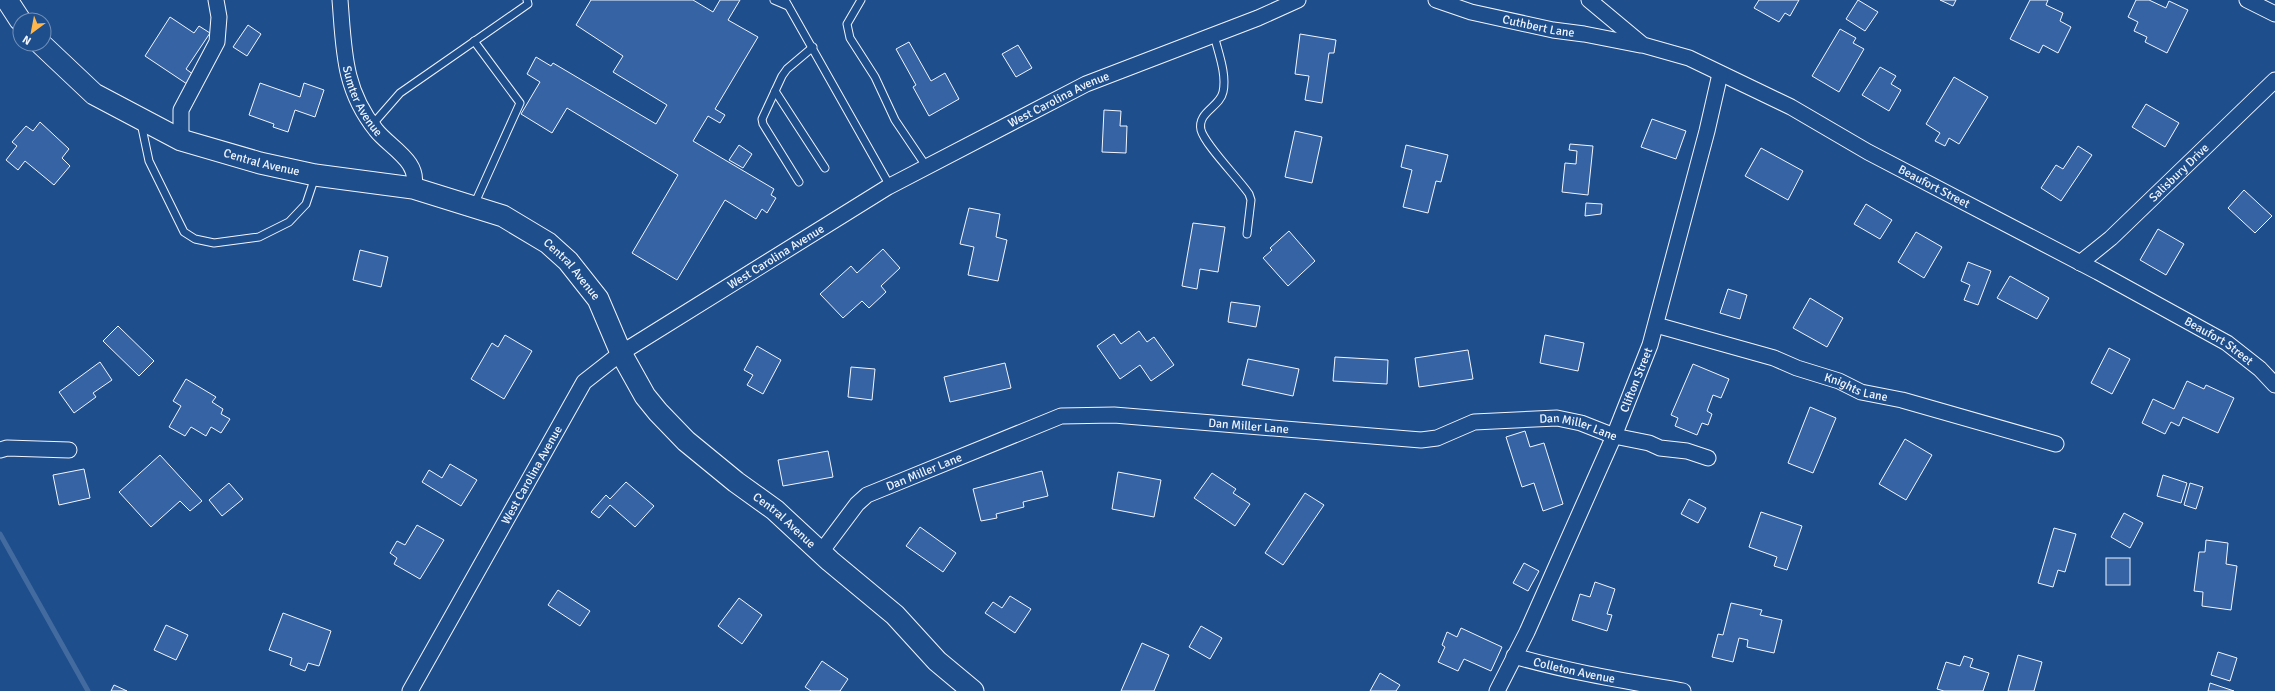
<svg xmlns="http://www.w3.org/2000/svg" width="2275" height="691" font-family="Signika,sans-serif">
<rect width="100%" height="100%" fill="#1f4e8c"/>
<g fill="none" stroke-linecap="round" stroke-linejoin="round">
<path stroke="#446ba0" stroke-width="5" d="M0,534L88,691"/>
</g>
<g fill="#3563a3" stroke="#f2f6ff">
<path d="M591,0H693L713,12L720,0H740L728,20L758,37L715,109L725,115L720,123L708,116L693,141L774,189L771,195L776,198L767,213L762,209L756,219L725,200L677,280L632,253L678,175L567,108L552,133L521,114L540,82L527,74L536,57L551,66L553,63L656,124L667,105L613,72L623,56L576,25Z"/>
<path d="M1759,0H1799L1790,16L1785,13L1779,22L1754,8Z"/>
<path d="M1858,0L1878,12L1865,31L1846,19Z"/>
<path d="M1940,0H1956L1953,6Z"/>
<path d="M2030,0H2048L2046,5L2063,13L2060,21L2071,27L2058,53L2043,45L2039,53L2010,39Z"/>
<path d="M2136,0H2149L2166,8L2169,1L2188,10L2167,53L2145,42L2147,37L2134,31L2138,22L2128,17Z"/>
<path d="M170,17L194,33L199,26L210,33L186,69L194,75L187,84L145,56Z"/>
<path d="M248,25L261,34L247,56L233,47Z"/>
<path d="M1840,29L1856,38L1853,43L1864,49L1839,92L1812,76Z"/>
<path d="M1300,34L1336,40L1334,53H1329L1322,103L1305,100L1309,76L1295,74Z"/>
<path d="M909,42L931,81L945,73L959,99L929,116L913,87L916,85L896,49Z"/>
<path d="M1018,45L1032,68L1016,77L1002,54Z"/>
<path d="M1880,67L1896,76L1891,84L1901,90L1889,111L1862,95Z"/>
<path d="M1954,77L1988,97L1959,144L1949,138L1945,146L1935,141L1940,133L1926,124Z"/>
<path d="M260,83L300,97L304,83L324,90L315,117L295,110L288,132L273,127L274,124L249,115Z"/>
<path d="M2146,104L2179,123L2165,147L2132,127Z"/>
<path d="M1104,110L1121,111L1120,126H1127L1126,153L1102,152Z"/>
<path d="M1652,119L1686,131L1676,159L1641,147Z"/>
<path d="M40,122L69,149L62,158L70,166L54,185L25,161L18,170L6,160L17,146L12,142L26,126L33,131Z"/>
<path d="M1295,131L1322,137L1312,183L1285,177Z"/>
<path d="M1570,144L1593,146L1588,195L1562,192L1565,163L1576,164L1577,151L1569,150Z"/>
<path d="M739,145L752,154L743,168L729,160Z"/>
<path d="M1406,145L1448,155L1441,182L1436,181L1428,213L1403,207L1412,170L1401,167Z"/>
<path d="M2078,146L2092,155L2061,201L2041,188L2056,165L2063,169Z"/>
<path d="M1761,148L1803,171L1788,200L1745,176Z"/>
<path d="M2244,190L2272,216L2255,233L2228,208Z"/>
<path d="M1586,203L1602,204L1601,214L1585,216Z"/>
<path d="M1866,204L1892,220L1880,239L1854,224Z"/>
<path d="M969,208L1000,214L996,237L1007,240L998,281L968,275L974,247L960,244Z"/>
<path d="M1193,223L1225,227L1218,272L1200,269L1197,289L1182,286Z"/>
<path d="M2158,229L2184,244L2166,275L2140,260Z"/>
<path d="M1289,231L1315,261L1288,286L1263,258L1272,250L1270,248Z"/>
<path d="M1916,232L1942,247L1924,278L1898,262Z"/>
<path d="M883,249L900,268L881,286L886,292L869,308L862,301L843,318L820,294L851,266L857,273Z"/>
<path d="M360,250L388,257L381,287L353,280Z"/>
<path d="M1968,262L1991,271L1978,305L1964,300L1970,285L1961,281Z"/>
<path d="M2010,276L2049,298L2037,319L1997,298Z"/>
<path d="M1728,289L1747,295L1740,319L1720,313Z"/>
<path d="M1810,298L1843,318L1827,347L1793,328Z"/>
<path d="M1231,302L1260,306L1256,327L1228,322Z"/>
<path d="M118,326L154,361L139,376L103,341Z"/>
<path d="M1139,331L1147,342L1154,337L1174,365L1151,381L1140,365L1120,379L1097,346L1114,334L1121,344Z"/>
<path d="M505,335L532,351L504,399L471,379L492,343L498,347Z"/>
<path d="M1545,335L1584,343L1578,371L1540,363Z"/>
<path d="M757,346L781,360L763,394L747,385L753,375L744,370Z"/>
<path d="M2109,348L2130,359L2112,394L2091,383Z"/>
<path d="M1468,350L1473,379L1419,387L1415,358Z"/>
<path d="M1335,357L1388,360L1387,384L1333,381Z"/>
<path d="M1248,359L1299,369L1293,396L1242,385Z"/>
<path d="M100,362L112,380L93,393L96,397L74,413L59,392Z"/>
<path d="M1005,363L1011,388L950,402L944,377Z"/>
<path d="M1693,364L1729,379L1721,398L1713,395L1707,411L1712,414L1708,425L1702,423L1697,435L1675,426L1678,418L1671,415Z"/>
<path d="M851,367L875,369L872,400L848,397Z"/>
<path d="M186,379L216,397L212,402L223,409L221,414L230,419L221,433L211,427L206,436L191,427L185,436L169,427L181,406L173,401Z"/>
<path d="M2187,381L2204,389L2206,385L2234,398L2218,433L2183,417L2179,426L2171,422L2165,434L2142,423L2153,399L2174,409Z"/>
<path d="M1810,407L1836,418L1813,473L1788,463Z"/>
<path d="M1525,431L1530,447L1544,443L1563,504L1543,511L1534,483L1522,487L1506,437Z"/>
<path d="M1905,439L1932,455L1906,500L1879,484Z"/>
<path d="M828,451L833,477L783,486L778,460Z"/>
<path d="M160,455L202,501L190,511L180,501L151,527L119,492Z"/>
<path d="M450,464L477,480L461,506L422,482L429,470L442,478Z"/>
<path d="M84,469L90,498L59,505L53,475Z"/>
<path d="M1042,471L1048,496L1023,502L1024,507L996,514L997,518L981,521L973,489Z"/>
<path d="M1118,472L1161,480L1154,517L1112,509Z"/>
<path d="M1212,473L1236,489L1233,493L1250,504L1235,526L1194,498Z"/>
<path d="M2163,475L2187,483L2181,503L2157,496Z"/>
<path d="M626,482L654,506L635,527L610,505L599,518L591,512L606,495L610,499Z"/>
<path d="M229,483L243,499L222,516L209,500Z"/>
<path d="M2190,483L2203,487L2196,509L2184,505Z"/>
<path d="M1305,493L1324,505L1283,565L1265,553Z"/>
<path d="M1689,499L1706,508L1698,523L1681,514Z"/>
<path d="M1761,512L1802,526L1787,570L1774,566L1777,557L1749,547Z"/>
<path d="M2124,513L2143,523L2130,548L2111,537Z"/>
<path d="M417,525L444,540L420,579L394,564L397,558L390,553L397,541L405,545Z"/>
<path d="M920,527L956,553L943,572L906,546Z"/>
<path d="M2054,528L2076,534L2065,572L2058,570L2053,587L2038,583Z"/>
<path d="M2206,540L2228,543L2226,564L2237,566L2231,610L2202,606L2203,592L2194,591L2199,552H2205Z"/>
<rect x="2106" y="558" width="24" height="27"/>
<path d="M1524,563L1539,571L1528,591L1513,583Z"/>
<path d="M1595,582L1615,589L1607,614L1612,615L1607,631L1572,620L1580,594L1590,597Z"/>
<path d="M558,590L590,611L580,626L548,605Z"/>
<path d="M1010,596L1031,609L1015,633L985,613L993,602L1002,608Z"/>
<path d="M739,598L762,615L742,644L718,626Z"/>
<path d="M1731,603L1762,610L1760,615L1782,620L1774,653L1747,647L1748,640L1739,638L1733,662L1712,657L1718,634L1723,635Z"/>
<path d="M283,613L331,631L319,666L308,663L305,671L290,665L292,658L269,650Z"/>
<path d="M166,625L188,635L176,660L154,650Z"/>
<path d="M1201,626L1222,638L1210,659L1189,647Z"/>
<path d="M1461,628L1502,647L1491,671L1464,659L1458,671L1438,662L1445,647L1442,645L1447,632L1457,637Z"/>
<path d="M1142,643L1169,655L1154,691H1121Z"/>
<path d="M2218,652L2237,658L2230,681L2211,675Z"/>
<path d="M2018,655L2042,662L2034,691H2008Z"/>
<path d="M1964,656L1973,659L1970,667L1989,673L1983,691H1944L1937,689L1946,662L1960,666Z"/>
<path d="M822,661L848,679L840,691H811L805,687Z"/>
<path d="M1380,673L1400,685L1396,691H1370Z"/>
<path d="M2210,683L2234,691H2208Z"/>
<path d="M114,685L127,691H111Z"/>
</g>
<g fill="none" stroke-linecap="round" stroke-linejoin="round">
<g stroke="#f2f6ff" stroke-width="9">
<g id="lane">
<path d="M774,0L788,6"/>
<path d="M785,0L890,186"/>
<path d="M861,0L847,24L850,38L875,77L895,120L926,166"/>
<path d="M1214,35C1218,52 1227,74 1223,92C1220,107 1197,112 1201,130C1205,145 1239,179 1249,194L1251,200L1247,234"/>
<path d="M775,91L825,168"/>
<path d="M141,123L149,161L184,232L195,239L214,243L259,237L289,222L306,204L315,177"/>
<path d="M372,125L400,93L528,4L527,0"/>
<path d="M799,182L763,124L762,119L782,76L787,69L813,47"/>
<path d="M474,205L520,103L474,41"/>
</g>
</g>
<g stroke="#f2f6ff" stroke-width="17">
<g id="street">
<path id="s1" d="M340,0C344,49 343,89 376,130C389,147 422,162 413,188"/>
<path id="s2" d="M1436,0L1471,12L1553,30L1584,34L1640,45"/>
<path id="s3" d="M1589,0L1643,45L1689,58L1791,107L1868,152L2098,272L2227,343L2260,369L2275,385"/>
<path d="M2247,0L2275,14"/>
<path d="M181,140V110L217,42L219,17L216,0"/>
<path id="s4" d="M2080,263L2111,238L2275,80"/>
<path id="s5" d="M1656,325L1774,358L1797,368L1839,381L1861,392L1902,400L2056,444"/>
<path d="M0,450L7,448L69,450"/>
<path id="s6" d="M821,552L857,504L867,495L1061,416L1114,415L1421,440L1437,438L1474,422L1557,418L1581,423L1614,436L1649,443L1660,448L1687,451L1708,458"/>
<path id="s7" d="M1514,656C1569,672 1626,681 1683,691"/>
<path id="s8" d="M410,691L584,382L621,353L888,187L1086,84L1258,18L1298,0"/>
<path id="s9" d="M1497,691L1527,632L1614,436L1650,345L1707,131L1720,74"/>
</g>
</g>
<g stroke="#f2f6ff" stroke-width="23">
<g id="secondary">
<path d="M7,0L20,20"/>
<path id="s10" d="M41,44L94,94L181,140L260,163L315,175L413,188L503,216L548,243L568,261L598,299L621,353L645,396L658,412L686,441L736,482L775,510L830,561L895,615L937,661L973,691"/>
</g>
</g>
<use href="#lane" stroke="#1f4e8c" stroke-width="7"/>
<use href="#street" stroke="#1f4e8c" stroke-width="15"/>
<use href="#secondary" stroke="#1f4e8c" stroke-width="21"/>
</g>
<g text-anchor="middle" dominant-baseline="central" stroke-width="3" stroke-linejoin="round" paint-order="stroke">
<g font-size="12" fill="#f2f6ff" stroke="#1f4e8c">
<text stroke="none"><textPath href="#s2" startOffset="106">Cuthbert Lane</textPath></text>
<text stroke="none"><textPath href="#s1" startOffset="105">Sumter Avenue</textPath></text>
<text stroke="none"><textPath href="#s8" startOffset="908">West Carolina Avenue</textPath></text>
<text stroke="none"><textPath href="#s10" startOffset="255">Central Avenue</textPath></text>
<text stroke="none"><textPath href="#s4" startOffset="134">Salisbury Drive</textPath></text>
<text stroke="none"><textPath href="#s3" startOffset="395">Beaufort Street</textPath></text>
<text stroke="none"><textPath href="#s8" startOffset="584">West Carolina Avenue</textPath></text>
<text stroke="none"><textPath href="#s10" startOffset="591">Central Avenue</textPath></text>
<text stroke="none"><textPath href="#s3" startOffset="719">Beaufort Street</textPath></text>
<text stroke="none"><textPath href="#s9" startOffset="341">Clifton Street</textPath></text>
<text stroke="none"><textPath href="#s5" startOffset="210">Knights Lane</textPath></text>
<text stroke="none"><textPath href="#s6" startOffset="471">Dan Miller Lane</textPath></text>
<text stroke="none"><textPath href="#s6" startOffset="806">Dan Miller Lane</textPath></text>
<text stroke="none"><textPath href="#s6" startOffset="135">Dan Miller Lane</textPath></text>
<text stroke="none"><textPath href="#s8" startOffset="248">West Carolina Avenue</textPath></text>
<text stroke="none"><textPath href="#s10" startOffset="926">Central Avenue</textPath></text>
<text stroke="none"><textPath href="#s7" startOffset="62">Colleton Avenue</textPath></text>
</g>
</g>
<g transform="translate(32 32) rotate(212)"><circle r="19" fill="#1f4e8c" stroke="#7391ba"/>
<path d="M0-3L7 15L0 10L-7 15Z" fill="#ffb74d"/>
<text y="-6" font-size="11" font-weight="bold" text-anchor="middle" fill="#f2f6ff">N</text>
</g>
</svg>
